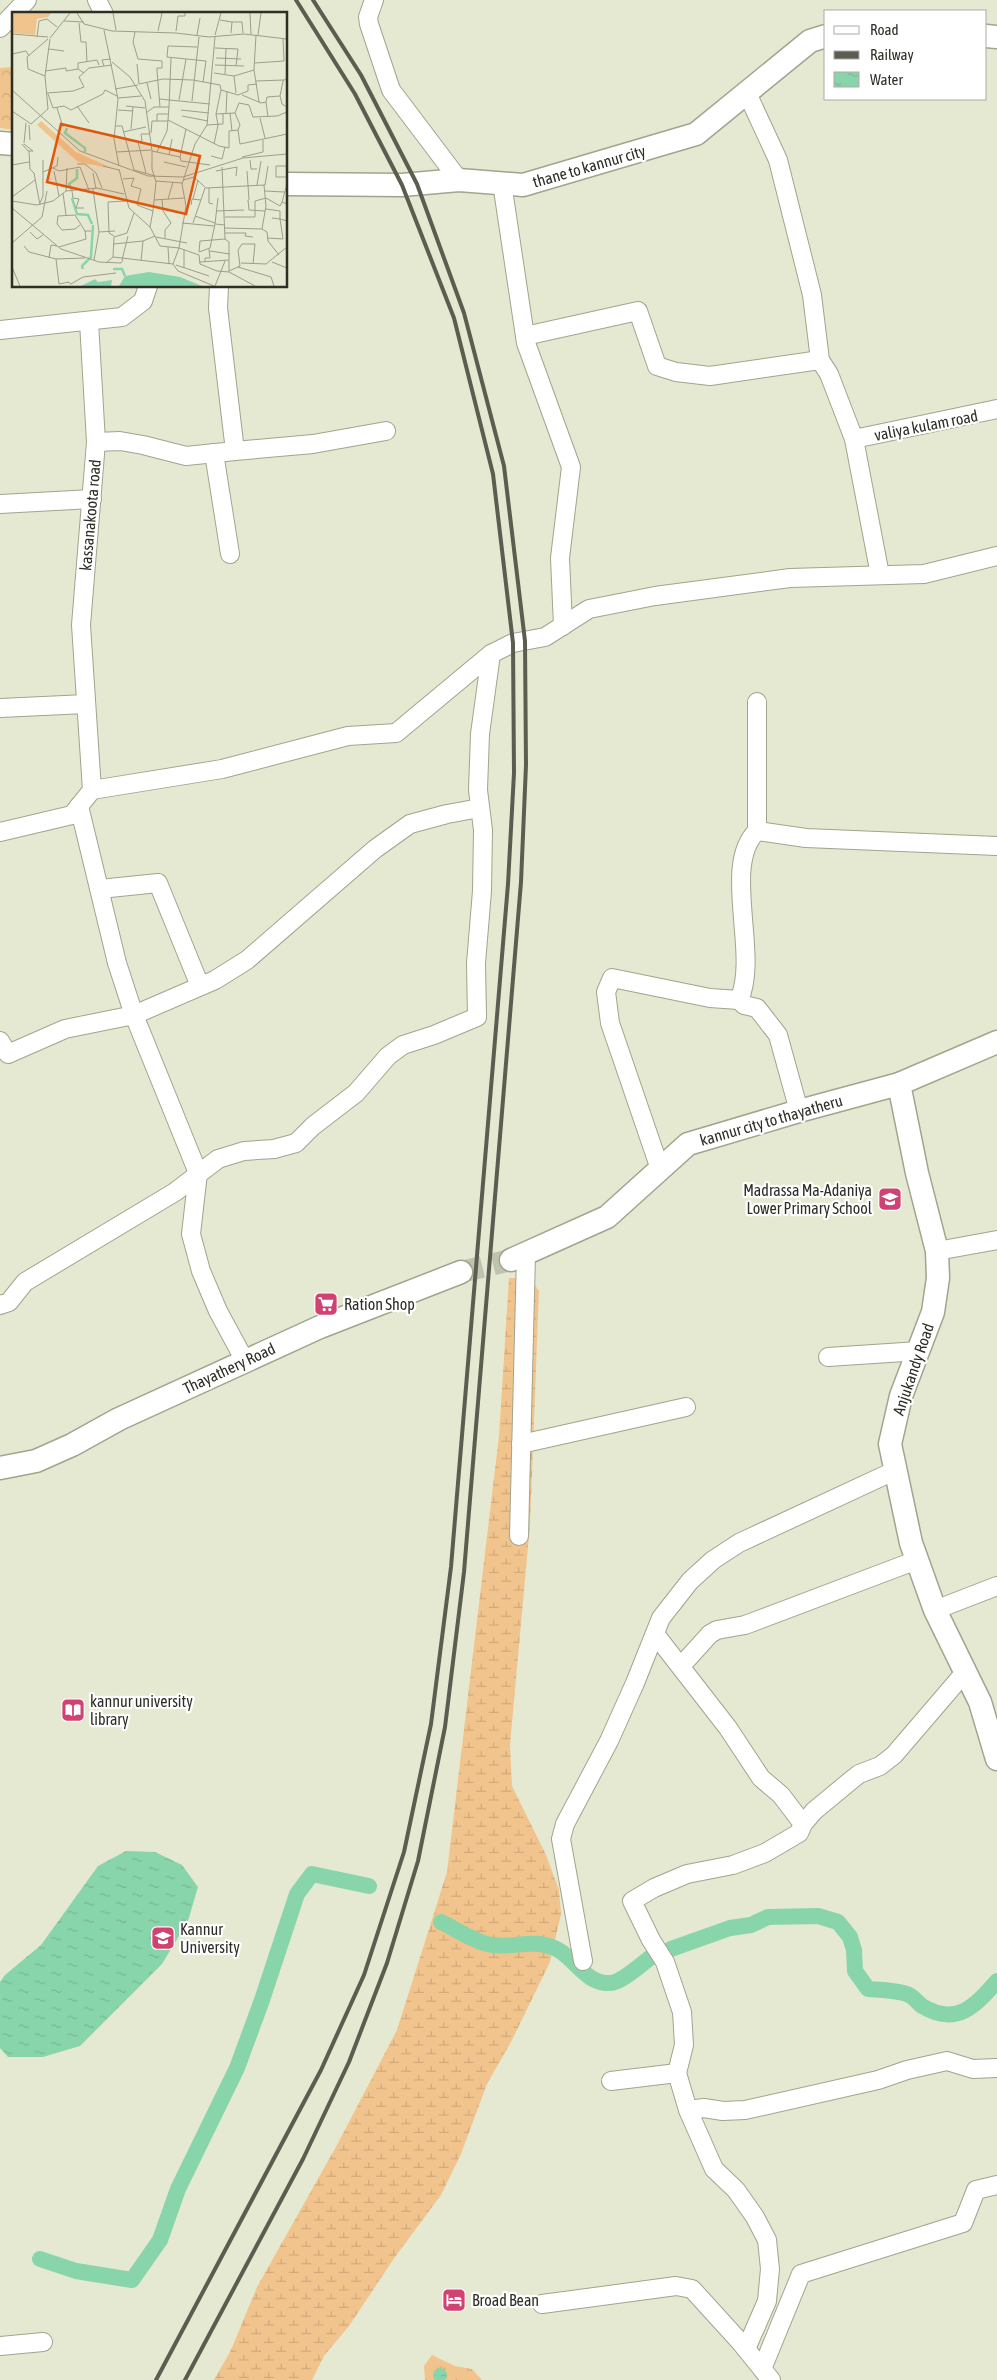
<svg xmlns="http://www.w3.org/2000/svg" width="997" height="2380" font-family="'Asap Condensed',sans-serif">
<defs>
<pattern id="grass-tufts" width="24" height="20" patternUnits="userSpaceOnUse" patternTransform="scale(1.25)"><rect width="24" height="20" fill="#f2c48d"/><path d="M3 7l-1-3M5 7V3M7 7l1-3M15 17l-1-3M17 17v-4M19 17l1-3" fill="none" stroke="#d0a97a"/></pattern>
<pattern id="wetland-marsh" width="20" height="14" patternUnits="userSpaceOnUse" patternTransform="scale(1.25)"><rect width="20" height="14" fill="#f2c48d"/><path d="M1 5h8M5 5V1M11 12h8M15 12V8" fill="none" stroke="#d0a97a"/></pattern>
<pattern id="park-crowns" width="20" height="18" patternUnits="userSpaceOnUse" patternTransform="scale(1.25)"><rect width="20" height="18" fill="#f2c48d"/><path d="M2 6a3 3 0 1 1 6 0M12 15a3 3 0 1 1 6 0" fill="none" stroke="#d0a97a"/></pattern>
<pattern id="water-ripples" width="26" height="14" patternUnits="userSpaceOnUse" patternTransform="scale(1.25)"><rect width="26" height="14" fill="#89d5ab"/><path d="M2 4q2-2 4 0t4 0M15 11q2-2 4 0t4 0" fill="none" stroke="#77b793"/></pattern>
</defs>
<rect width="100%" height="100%" fill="#e5e9d1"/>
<path fill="url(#grass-tufts)" d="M432,2355L455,2366L472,2369L482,2380H425L424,2366Z"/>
<path fill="url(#wetland-marsh)" d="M509,1278H530L539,1291L530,1525L510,1745L512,1786L546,1855L559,1890L561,1914L550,1962L511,2042L487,2084L461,2154L441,2195L395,2257L349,2326L324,2356L312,2380H214L231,2350L257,2287L337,2145L397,2030L447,1872L499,1436Z"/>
<path fill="url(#park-crowns)" d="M14,67V130L0,128V68Z"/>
<g fill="url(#water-ripples)">
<path d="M126,1851L155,1852L182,1865L198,1887L188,1921L162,1964L80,2046L43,2057H8L0,2048V1982L5,1975L41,1945L98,1866Z"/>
<circle cx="440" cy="2375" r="7"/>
</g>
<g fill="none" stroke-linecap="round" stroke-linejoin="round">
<g stroke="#89d5ab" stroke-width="16">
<path d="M441,1922C454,1928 478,1944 493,1945C516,1948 538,1937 560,1951C576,1961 588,1985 610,1983C622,1983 642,1963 654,1955"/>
<path d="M671,1949L730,1928L751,1925L768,1917L818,1916L838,1922L850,1937L854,1950L855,1971L868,1989C881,1990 895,1990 907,1994C913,1996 917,2002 922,2006C957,2027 975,2006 997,1981"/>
<path d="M40,2259L76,2271L132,2280L160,2240L178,2189L237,2068L262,2000L297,1894L312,1874L369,1886"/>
</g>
<path stroke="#c0c4af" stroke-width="22" stroke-dasharray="22 11" stroke-linecap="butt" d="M461,1272L511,1260"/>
<g stroke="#a1a48e" stroke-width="20">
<g id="minor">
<path d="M97,0L104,14"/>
<path d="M374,0L368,17L369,24L391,90L459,180"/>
<path d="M0,28L27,0"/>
<path d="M747,93L778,160L812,295L820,360L829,374L854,439L880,575"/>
<path d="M502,183L526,343L571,467L560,558L563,626"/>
<path d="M0,330L122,317L143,301L148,286"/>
<path d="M525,336L638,311L657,366L676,372L710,376L820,360"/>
<path d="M854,439L997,409"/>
<path d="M96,442L120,441L143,445L186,456L235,451L218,308L219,286"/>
<path d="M235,451L313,444L386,431"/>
<path d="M214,453L230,554"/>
<path d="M0,504L92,499"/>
<path d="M757,702V831"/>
<path d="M0,708L86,704"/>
<path d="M92,790L222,769L348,736L396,733L491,654L513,643L545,637L589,609L655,596L790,578L924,574L997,556"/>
<path d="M79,806L117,963L134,1015L198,1173L191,1234L201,1271L218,1311L245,1361"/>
<path d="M0,832L72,815L92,790L81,625L96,442L89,322"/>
<path d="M100,889L158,883L200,986"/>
<path d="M739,1000L744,1005L757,1008L778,1035L799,1111"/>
<path d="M0,1041L8,1054L65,1029L134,1015L215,980L247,960L375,849L410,824L447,814L480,808"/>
<path d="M660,1169L610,1023L606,992L612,978L710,998L739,1000C760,955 721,865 757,831L806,838L997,846"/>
<path d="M937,1251L997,1240"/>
<path d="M0,1305L9,1302L25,1282L175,1192L218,1159L244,1151L274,1149L296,1143L313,1126L356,1093L388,1056L403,1045L434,1035L477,1017L476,963L482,891L483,830L478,790L480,734L491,654"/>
<path d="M828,1357L919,1351"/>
<path d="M521,1444L686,1407"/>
<path d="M519,1536L526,1254"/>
<path d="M935,1610L997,1586"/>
<path d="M655,1634L728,1728L761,1778L781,1795L803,1824"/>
<path d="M681,1666L710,1634L717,1630L745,1625L917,1560"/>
<path d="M583,1961L561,1839L565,1824L609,1741L635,1683L661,1618L690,1581L713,1560L739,1543L894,1471"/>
<path d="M611,2081L677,2073"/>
<path d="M688,2110L704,2108L723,2111L745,2110L878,2080L907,2070L947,2061L973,2069L997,2068"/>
<path d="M542,2304L676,2286L692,2289L742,2344L771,2380"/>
<path d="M0,2346L43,2342"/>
<path d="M746,2349L767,2301L770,2269L767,2240L755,2217L736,2190L714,2169L688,2110L677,2073L684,2045L682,2012L665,1962L651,1940L632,1901L654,1888L687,1874L733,1865L765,1853L799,1833L803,1824L814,1811L849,1782L859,1774L880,1766L894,1755L966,1671"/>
<path d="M762,2369L801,2274L963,2223L976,2190L997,2185"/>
</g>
</g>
<g stroke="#a1a48e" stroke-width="25">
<g id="tertiary">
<path d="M986,36L997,37"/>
<path d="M0,143L14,144"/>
<path d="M286,184L402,185L459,180L523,185L696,134L810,41L826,36"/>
<path d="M899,1084L917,1173L937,1251L938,1278L933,1312L901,1396L890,1444L911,1543L935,1610L980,1702L997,1759"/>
<path d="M511,1260L607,1217L688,1144L799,1111L899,1084L997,1042"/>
<path d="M0,1468L36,1461L72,1445L119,1419L320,1327L461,1272"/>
</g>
</g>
<use href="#minor" stroke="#fff" stroke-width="18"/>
<use href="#tertiary" stroke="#fff" stroke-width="22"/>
<g stroke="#5b5d50" stroke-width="4">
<path d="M156,2380L321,2070L364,1975L404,1852L431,1724L451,1567L508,884L514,773L513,643L493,474L454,318L402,185L355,94L296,0"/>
<path d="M185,2380L303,2159L349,2062L387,1963L418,1861L445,1727L464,1572L521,882L526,765L525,641L504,466L464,313L417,184L361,75L313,0"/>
</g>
</g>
<defs>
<g id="school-square" transform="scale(1.25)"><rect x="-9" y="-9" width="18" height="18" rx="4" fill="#cf4271" stroke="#fff"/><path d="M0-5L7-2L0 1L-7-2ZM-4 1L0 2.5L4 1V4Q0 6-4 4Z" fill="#fff"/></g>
<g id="supermarket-square" transform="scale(1.25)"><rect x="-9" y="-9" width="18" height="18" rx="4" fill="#cf4271" stroke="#fff"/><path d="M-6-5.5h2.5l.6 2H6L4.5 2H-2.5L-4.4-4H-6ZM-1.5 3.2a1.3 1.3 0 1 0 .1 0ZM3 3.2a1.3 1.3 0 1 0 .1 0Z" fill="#fff"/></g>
<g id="library-square" transform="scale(1.25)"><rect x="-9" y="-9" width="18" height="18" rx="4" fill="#cf4271" stroke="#fff"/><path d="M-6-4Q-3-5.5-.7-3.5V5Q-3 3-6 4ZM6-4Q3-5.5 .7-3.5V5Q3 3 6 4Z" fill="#fff"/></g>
<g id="university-square" transform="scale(1.25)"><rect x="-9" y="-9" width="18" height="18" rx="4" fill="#cf4271" stroke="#fff"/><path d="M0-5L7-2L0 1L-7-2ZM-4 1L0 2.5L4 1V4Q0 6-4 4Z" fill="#fff"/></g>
<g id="hotel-square" transform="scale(1.25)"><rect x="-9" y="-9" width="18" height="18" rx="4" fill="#cf4271" stroke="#fff"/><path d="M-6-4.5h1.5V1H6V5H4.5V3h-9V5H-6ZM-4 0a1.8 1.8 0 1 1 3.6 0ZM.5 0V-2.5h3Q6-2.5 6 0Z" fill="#fff"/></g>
</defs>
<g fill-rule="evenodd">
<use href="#school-square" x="890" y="1199"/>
<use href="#supermarket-square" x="326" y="1304"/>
<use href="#library-square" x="73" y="1710"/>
<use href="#university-square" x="163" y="1938"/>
<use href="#hotel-square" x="454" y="2300"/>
</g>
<g text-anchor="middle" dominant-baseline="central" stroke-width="4.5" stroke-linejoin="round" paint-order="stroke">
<g font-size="16" fill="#2d2e25" stroke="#fff">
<text transform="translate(589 166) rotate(-16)">thane to kannur city</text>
<text transform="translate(926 425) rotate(-11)">valiya kulam road</text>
<text transform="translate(90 515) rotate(-85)">kassanakoota road</text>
<text transform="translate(771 1120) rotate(-16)">kannur city to thayatheru</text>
<text transform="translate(229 1368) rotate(-25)">Thayathery Road</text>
<text transform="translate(913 1369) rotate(-71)">Anjukandy Road</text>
</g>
<g font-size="16" fill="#2d2e25" stroke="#fff" text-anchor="start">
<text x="872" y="1190" text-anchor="end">Madrassa Ma-Adaniya<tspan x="872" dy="18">Lower Primary School</tspan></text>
<text x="344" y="1304">Ration Shop</text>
<text x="90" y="1701">kannur university<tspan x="90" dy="18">library</tspan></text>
<text x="180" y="1929">Kannur<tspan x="180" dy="18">University</tspan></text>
<text x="472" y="2300">Broad Bean</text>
</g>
</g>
<g transform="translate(12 12)">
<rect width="275" height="275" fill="#e5e9d1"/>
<path d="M29,109L64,140L102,157L66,150L25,113Z" fill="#f2c48d"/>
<path d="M0,1H39L36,5L25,7L23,23L0,21Z" fill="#f2c48d"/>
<path d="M137,260L168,265L190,274H107L113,264ZM83,267L86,270L100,268L99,274H69Z" fill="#89d5ab"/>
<path fill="none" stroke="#89d5ab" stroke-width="2.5" d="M55,116L53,121L73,136V140M60,178L57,172L65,166V157M60,186L65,202L76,203L80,212M71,257L70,254L79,245L81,213M101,257H110L113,264"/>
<path fill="none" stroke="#9b9e8c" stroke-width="1" d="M65,1L72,12L100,19L164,21L197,25L232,22L275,27M101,1L104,18M238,1L239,22M208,8L220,10L219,21M52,9L72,10M220,10H230L231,21M67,11L69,30H74L75,50M92,18L106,87L102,127L107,154M146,19L150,1M164,19L166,4H173V1M123,20L121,30L126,47L150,49V56H145V59L148,95M0,22L36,25M185,23L188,6M203,23L209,1M246,23L249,1M25,25L27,9L35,7L45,15M38,26L58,1M185,35L156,34L155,45L194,49L191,70M203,36L226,37L224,54M37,37L52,39M0,42L14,39L17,44M204,46L229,47M100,50L118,65L133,89L140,139L168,145L169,149L198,153M243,51L272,49L271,27M125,52L127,72L151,67L181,68L208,73L209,78L226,83L236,79V73L245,72M203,53L232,54M92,54L90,48L99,47M66,57V51L85,48L87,53M242,58L247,90M33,59L54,56V59L66,57L72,61M202,61L222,64L242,58L244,23M213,62L214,36M33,64L16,57L15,45L36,27M222,64L224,81M275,66L271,69L268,84L270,92L275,95M244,69L272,68M135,71L139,87M103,77L126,73M0,78L68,139L136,164L171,165L231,146L275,142M35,81L61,79L72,75L67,65L77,56L100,53M36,82L41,96L52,94L59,98L91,82L93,78L105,84M230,83L249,91L254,90L255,85L268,84M106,86L129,84M147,87L198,92M167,88L174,47M180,89L187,25M254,90L256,105M65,94L77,111M114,94L133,96M157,95L156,108L207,134L217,136V119L226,118L228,132L275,122M45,96L51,115M106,98L121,99M169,98L197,101M0,99L19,112L36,97L33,64L38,27M134,101L142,95H157L159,46M214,101L215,79M218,101L220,119M223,101L228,113L226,118M156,102H145V109H156M204,102L223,101L227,91L237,93L241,105L265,104L275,100M170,104L196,109M248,106L253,126M17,113L18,128M195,113L211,112V101M206,113L204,102L209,78M104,114H110L122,158L143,164M119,117L121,95M111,120L134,115M139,121L140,109H145M12,131L14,111M10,132L16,139H21L12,132M202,132L206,113M17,139L18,157L22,161L28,193M140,139V157L144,170L141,199M105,140L139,138M145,140L155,119L156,108M157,143L160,127M199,144L210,147L213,135M168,145L174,117M230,145L251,140V128M238,148L239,157H245M152,150L174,155M65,152H73L84,161L90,176M0,153L17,150M91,154L107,158M275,154H264V165H275M41,156L47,159L68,155L77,178M107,157L117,196L138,215L148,234L167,236L174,194L170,172L183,132L195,113L203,25M42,159L47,184M204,159L225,155L224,164M235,159L237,188M31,160L45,154L46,145M81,161L84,177M134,161L126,130L130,129L129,122H138M111,167L122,166L119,174L129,177L125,193L141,199L138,215M171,168L182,165L194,176L253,173L256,154M144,169L170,171M245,173L249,149M252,173L254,194L250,217L255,220L256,229L267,243M197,176V191L201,192M81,177L87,220M54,179L55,156M60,179L61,186L67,187L64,196H72M253,179L272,180M51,181L54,203M0,185L23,168M156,187L161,170M181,187L186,168M142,188L172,186M150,188L151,199L159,211L153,218V226M236,188L237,198L253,199M0,189L25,193L41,189L54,179L85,176L112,182M270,190L275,172M28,191L31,184V148M179,193L180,187L189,188M0,196L49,237L87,250L109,251L111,248M254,197L268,199V207L275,209M204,199L232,198M183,204L203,211M213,205H243V189L254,186L268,194L270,190L275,192M170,211L202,214M181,211L193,176M203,212L206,186M68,213L63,217L50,218L45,212L46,204L63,203L73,219M213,216L250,217M18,220L25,227L31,223M213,221H234L233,224L241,225M102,224L97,221L96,190L114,189M144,225L175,231M256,226L271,227L268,207L260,206M213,227L217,230V260M0,231L30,205L35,179M102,232L131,229L143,224M12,234L17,240L44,247L73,246M47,235L74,227L73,219H79M156,235L157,252M198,239L218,242M187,240L188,229L213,227L210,155M187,240L198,236L203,212L213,213M101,245L102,225L115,221L122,201M37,246L39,233L45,234M44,247L47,272L57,270M82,248L87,220L103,219M110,248L116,224M129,249L131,229M188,250L217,248M193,250V246H198L197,237M260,250L275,256M94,251L101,245L161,252L167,236L187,243L188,252L205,259L217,260L243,274M229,251L254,252L275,235M161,252L166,259L202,274M164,253L197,264M0,255L8,274M226,255L259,265L262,274M172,256V238M217,259L228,254L226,238L230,232H243L241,252M56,270L59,272L71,265L104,261M203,274L213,249"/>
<path fill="#df570d" fill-opacity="0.15" stroke="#df570d" stroke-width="2.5" d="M49,112L188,144L174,202L35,170Z"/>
<rect width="275" height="275" fill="none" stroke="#2d2e25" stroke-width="2.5"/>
</g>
<rect x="824" y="10" width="162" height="90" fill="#ffffff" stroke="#ababa8"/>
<rect x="834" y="26" width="25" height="8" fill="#ffffff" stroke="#ababa8"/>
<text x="870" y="35" font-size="15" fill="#2d2e25">Road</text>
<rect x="834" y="51" width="25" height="8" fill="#5b5d50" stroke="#ababa8"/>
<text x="870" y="60" font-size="15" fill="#2d2e25">Railway</text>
<rect x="834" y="72" width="25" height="15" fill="url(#water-ripples)" stroke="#ababa8"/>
<text x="870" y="85" font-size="15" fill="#2d2e25">Water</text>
</svg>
